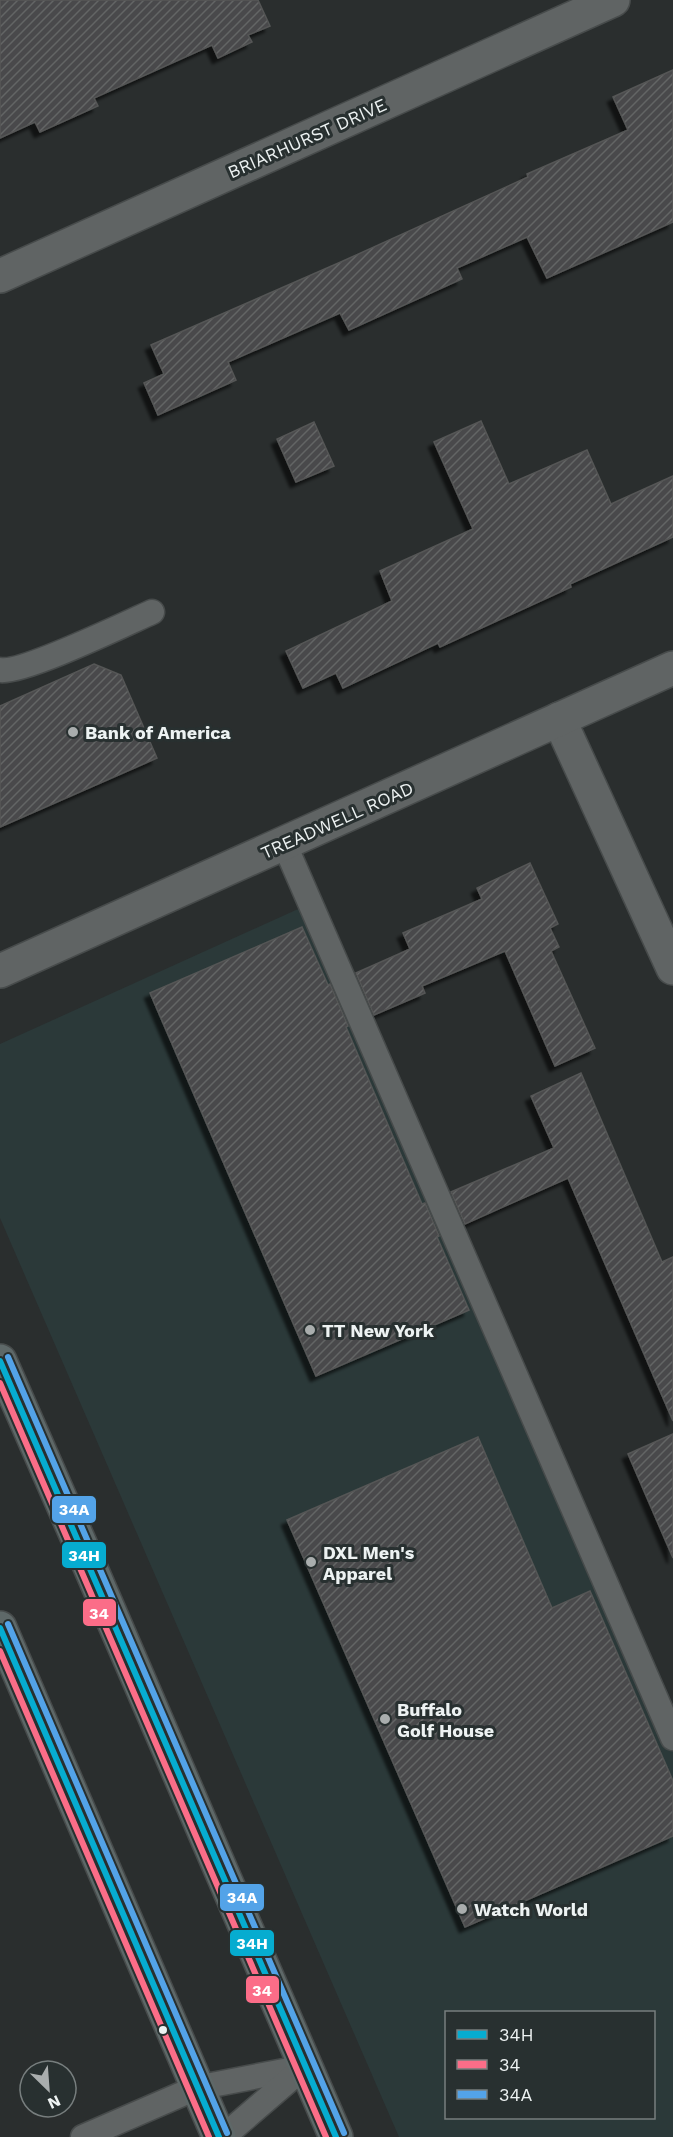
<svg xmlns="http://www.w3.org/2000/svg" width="673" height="2137" font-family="'Work Sans',sans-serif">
<defs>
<pattern id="building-hatch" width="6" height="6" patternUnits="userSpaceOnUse" patternTransform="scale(1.5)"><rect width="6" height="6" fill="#494a4b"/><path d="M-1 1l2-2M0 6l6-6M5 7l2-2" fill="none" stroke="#646565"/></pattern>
<filter id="shadow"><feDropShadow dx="-5.5" dy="5.5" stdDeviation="1.5" flood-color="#0009"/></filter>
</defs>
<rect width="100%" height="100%" fill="#2a2e2e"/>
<path fill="#2b3939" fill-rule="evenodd" d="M318,900L673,1705V2137H399L0,1218V1044ZM446,2012H654V2118H446Z"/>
<g fill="url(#building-hatch)" stroke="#555656" stroke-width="1.5" filter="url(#shadow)">
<path d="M0,0H258L270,26L248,35L252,42L218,58L212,45L94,98L98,106L40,132L35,122L0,138Z"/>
<path d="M673,70V222L547,278L527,237L457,268L462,279L349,330L340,313L228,362L236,380L158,415L144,383L164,374L151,345L343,261L528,177L527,174L628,130L613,97Z"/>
<path d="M481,421L509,484L587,450L611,504L673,476V537L570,584L571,587L440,647L438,643L343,688L336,673L303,688L286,651L392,601L380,571L473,529L434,442Z"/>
<path d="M314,422L334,466L296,482L277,439Z"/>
<path d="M94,664L121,675L157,758L0,827V706Z"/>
<path d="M530,863L558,924L550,928L559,947L551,951L595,1048L555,1066L505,951L422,986L425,993L374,1015L356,973L410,949L403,933L482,899L477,888Z"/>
<path d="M302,927L328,985L330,984L348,1026L346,1027L422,1204L425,1203L439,1236L437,1237L469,1310L316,1376L150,993Z"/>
<path d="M581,1073L662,1262L673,1257V1421L568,1178L465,1224L451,1192L554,1148L531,1096Z"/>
<path d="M673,1434V1558L628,1454Z"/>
<path d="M478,1437L552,1608L590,1591L673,1781V1836L465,1927L287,1520Z"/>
</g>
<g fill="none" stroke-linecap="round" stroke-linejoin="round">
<g stroke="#474b4b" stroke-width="27">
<g id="lane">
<path d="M0,670C22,674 125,624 152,612"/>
<path d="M284,843L673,1738"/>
<path d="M83,2137L196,2088L305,2067"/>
<path d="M223,2137L303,2068"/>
</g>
</g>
<g stroke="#474b4b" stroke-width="36">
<g id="street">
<path d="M0,276L613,0"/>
<path d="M559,719L673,968"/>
<path d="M0,971L673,668"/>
</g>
</g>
<g stroke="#474b4b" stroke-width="36">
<g id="primary">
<path d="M0,1361L85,1555L336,2137"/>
<path d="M0,1628L219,2137"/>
</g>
</g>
<use href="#lane" stroke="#606464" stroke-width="24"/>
<use href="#street" stroke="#606464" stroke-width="33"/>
<use href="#primary" stroke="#5e6868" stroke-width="33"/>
<g stroke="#283030" stroke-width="10">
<g id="bus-1">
<path d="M0,1361L336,2137"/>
<path d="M0,1628L219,2137"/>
</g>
</g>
<g stroke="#283030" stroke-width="10">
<g id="bus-2">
<path d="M0,1383L326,2137"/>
<path d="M0,1651L209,2137"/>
</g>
</g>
<g stroke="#283030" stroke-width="10">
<g id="bus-3">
<path d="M8,1357L344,2133"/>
<path d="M8,1624L227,2133"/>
</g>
</g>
<use href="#bus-1" stroke="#06acd0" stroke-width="6"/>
<use href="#bus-2" stroke="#fb6d88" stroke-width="6"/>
<use href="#bus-3" stroke="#53a3e8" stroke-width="6"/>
</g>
<g fill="#a9adad" stroke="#283030" stroke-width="2">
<circle cx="73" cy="732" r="6"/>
<circle cx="310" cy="1330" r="6"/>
<circle cx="311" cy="1562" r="6"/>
<circle cx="385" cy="1719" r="6"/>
<circle cx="462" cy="1909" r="6"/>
</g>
<circle fill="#edf2f2" stroke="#283030" stroke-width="2" cx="163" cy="2030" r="5"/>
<g text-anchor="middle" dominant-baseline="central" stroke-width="6" stroke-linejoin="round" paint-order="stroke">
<g font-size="18" fill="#edf2f2" stroke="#283030">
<text transform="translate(307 138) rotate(-24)">BRIARHURST DRIVE</text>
<text transform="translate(337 820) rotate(-24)">TREADWELL ROAD</text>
</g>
<g font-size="18" font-weight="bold" fill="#edf2f2" stroke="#283030" text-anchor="start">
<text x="85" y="732">Bank of America</text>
<text x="322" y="1330">TT New York</text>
<text x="323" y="1552">DXL Men's<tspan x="323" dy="21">Apparel</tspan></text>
<text x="397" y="1709">Buffalo<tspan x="397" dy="21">Golf House</tspan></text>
<text x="474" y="1909">Watch World</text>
</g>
</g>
<g stroke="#283030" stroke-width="2">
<rect x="51" y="1495" width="46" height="29" rx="6" fill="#53a3e8"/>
<rect x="61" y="1541" width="46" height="28" rx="6" fill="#06acd0"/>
<rect x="82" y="1598" width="35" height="29" rx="6" fill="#fb6d88"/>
<rect x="219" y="1883" width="46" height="29" rx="6" fill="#53a3e8"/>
<rect x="229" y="1929" width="46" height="28" rx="6" fill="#06acd0"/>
<rect x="245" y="1975" width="35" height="29" rx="6" fill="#fb6d88"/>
</g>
<g font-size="16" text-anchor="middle" font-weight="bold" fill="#fff">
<text x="74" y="1515">34A</text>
<text x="84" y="1561">34H</text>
<text x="99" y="1619">34</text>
<text x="242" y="1903">34A</text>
<text x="252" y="1949">34H</text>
<text x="262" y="1996">34</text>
</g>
<rect x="445" y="2011" width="210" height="108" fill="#283030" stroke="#777e7e" stroke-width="1.5"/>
<rect x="457" y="2030" width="30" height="9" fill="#06acd0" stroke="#777e7e" stroke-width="1.5"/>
<text x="499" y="2041" font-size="18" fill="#edf2f2">34H</text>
<rect x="457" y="2060" width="30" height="9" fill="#fb6d88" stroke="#777e7e" stroke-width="1.5"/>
<text x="499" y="2071" font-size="18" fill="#edf2f2">34</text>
<rect x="457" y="2090" width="30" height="9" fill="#53a3e8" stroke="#777e7e" stroke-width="1.5"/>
<text x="499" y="2101" font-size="18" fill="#edf2f2">34A</text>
<g transform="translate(48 2089) rotate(155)"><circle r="28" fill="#283030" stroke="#777e7e" stroke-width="1.5"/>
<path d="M0-4.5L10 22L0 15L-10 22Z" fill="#a9adad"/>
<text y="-9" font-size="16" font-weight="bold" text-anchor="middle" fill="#edf2f2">N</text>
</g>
</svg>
